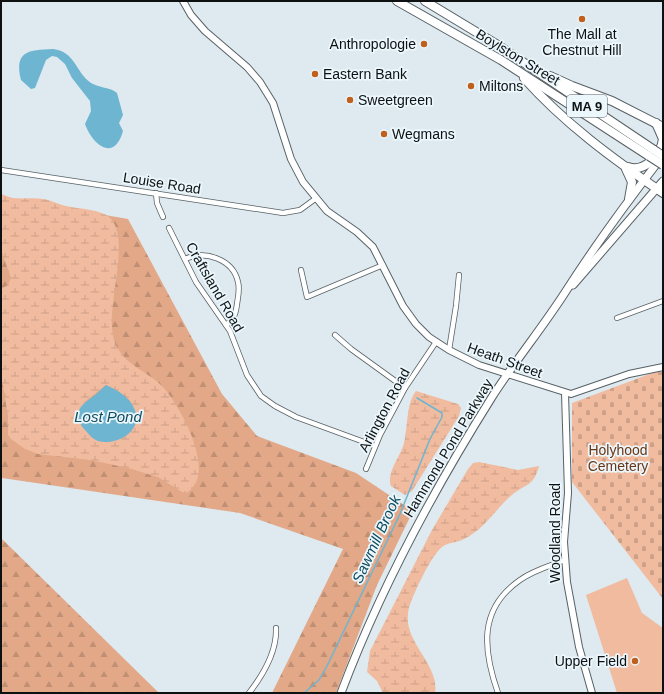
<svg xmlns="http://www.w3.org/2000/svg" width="664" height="694" font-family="Arial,sans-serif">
<defs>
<pattern id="forest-firs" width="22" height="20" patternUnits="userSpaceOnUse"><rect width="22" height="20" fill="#e2a888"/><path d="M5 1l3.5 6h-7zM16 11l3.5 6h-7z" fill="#c19074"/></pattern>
<pattern id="wetland-marsh" width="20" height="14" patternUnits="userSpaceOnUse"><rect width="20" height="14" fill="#f0bb9f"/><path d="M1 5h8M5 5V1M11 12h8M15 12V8" fill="none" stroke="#cda088"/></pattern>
<pattern id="cemetery-stones" width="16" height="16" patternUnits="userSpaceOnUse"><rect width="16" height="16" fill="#f0bb9f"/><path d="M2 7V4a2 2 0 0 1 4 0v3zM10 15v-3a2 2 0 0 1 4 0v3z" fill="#cda088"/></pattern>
</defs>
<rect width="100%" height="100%" fill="#deeaef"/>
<g fill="url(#forest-firs)">
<path d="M1,197L128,219L222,394L257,436L356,473L413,511L377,585L336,693H272L343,549L240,513L2,478L1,482Z"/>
<path d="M1,538L159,693H1Z"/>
</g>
<g fill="url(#wetland-marsh)" fill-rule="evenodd">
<path d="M1,194C4,195 7,196 9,197C20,200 32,197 43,199C51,200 58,204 66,206C78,209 103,209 111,219C133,244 100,317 117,347C126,365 148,372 162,386C180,405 219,475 186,493L182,492L158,477L128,468L90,460L38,454L25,449L11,439L8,435V416L1,373V289L8,285L11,278L1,250ZM106,385L124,395L131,402L83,403Z"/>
<path d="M416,391L458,404L461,408L459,416L412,491L405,495L391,486C386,472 401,456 404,443C408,427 406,404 416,391Z"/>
<path d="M479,462L518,470L539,466C538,471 536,475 533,480C528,486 520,488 513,494C496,508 485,529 464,539C457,543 448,542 442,547C432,554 412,596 409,608C400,641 440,663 435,693H383L377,681L367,672L370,651L432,530L468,469L473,463Z"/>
</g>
<path fill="url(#cemetery-stones)" d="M655,372H663V599L572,482V403Z"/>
<path fill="#f0bb9f" d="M627,578L642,613L663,628V693H617L586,595Z"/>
<g fill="#6eb5d1">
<path d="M53,49C76,52 75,72 91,83C99,88 110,87 117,93L123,115L119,123L123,131C114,163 92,144 85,124L91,111L90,101L72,78L65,64L57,57L52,56L46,60L35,88L31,89L21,80C14,51 28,50 53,49Z"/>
<path d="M106,385C119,391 133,399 136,414C140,433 115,446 98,441C92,439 88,433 84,429C71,412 81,405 95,395C99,392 102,388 106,385Z"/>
</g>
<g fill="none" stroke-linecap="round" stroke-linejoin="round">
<path stroke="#6eb5d1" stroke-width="1.5" d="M304,693L319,680L327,666L400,514L430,439L442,417V413L417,398"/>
<g stroke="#576165" stroke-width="6">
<g id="street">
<path d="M1,170L283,213L300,210L315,199"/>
<path d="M156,193L157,203L163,217"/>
<path d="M169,228L196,282L230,331L247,375L261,396L275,406L296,417L375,446"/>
<path d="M185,259C205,250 233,259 238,282C240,289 238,297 237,304C236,313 234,320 226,325"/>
<path d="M301,270L307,297L383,265"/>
<path d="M617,318L663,301"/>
<path d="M335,335L351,349L405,388"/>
<path d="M449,350L456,306L459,275"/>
<path d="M366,469L380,435L405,388L436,342"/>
<path d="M249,693C263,675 277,651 276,628"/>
<path d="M498,693C483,650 478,609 520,580C534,570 550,566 565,560"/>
</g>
</g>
<g stroke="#576165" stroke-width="8">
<g id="secondary">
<path d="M183,1L191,15L205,31L247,67L260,82L273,103L291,159L303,182L327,211L357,232L373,247L403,306L416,324L429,337L449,350L479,365L571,394L629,374L663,367"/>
<path d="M565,393L568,493L564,542L567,582L579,647L592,693"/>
</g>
</g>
<g stroke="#576165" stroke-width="9">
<g id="primary">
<path d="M573,285L663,181"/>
<path d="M341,693C380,589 433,491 492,397C515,361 543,327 566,291C596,244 627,202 661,158"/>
</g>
</g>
<g stroke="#576165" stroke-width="10">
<g id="highway">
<path d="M397,1L501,60L649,156"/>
<path d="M425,1L496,44L654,150"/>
<path d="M550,76L572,86L612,101L663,127"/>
<path d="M524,78C564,123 613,159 663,193"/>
<path d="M628,167C644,173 661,155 663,139L656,123"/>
<path d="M626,169L632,182L629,199"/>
</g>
</g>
<use href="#street" stroke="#fff" stroke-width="4.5"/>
<use href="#secondary" stroke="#fff" stroke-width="6"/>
<use href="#primary" stroke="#fff" stroke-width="7"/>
<use href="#highway" stroke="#fff" stroke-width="8"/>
<g stroke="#576165" stroke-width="10" stroke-linecap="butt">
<g id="highway-bridge">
<path d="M654,150L663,156"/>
<path d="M649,156L663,165"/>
</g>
</g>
<use href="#highway-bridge" stroke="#fff" stroke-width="8"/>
</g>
<g fill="#c0601d" stroke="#ebf7fc" stroke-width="1.5">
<circle cx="582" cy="19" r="4"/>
<circle cx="424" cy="44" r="4"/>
<circle cx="315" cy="74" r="4"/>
<circle cx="471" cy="86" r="4"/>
<circle cx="350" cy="100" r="4"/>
<circle cx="384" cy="134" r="4"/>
<circle cx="635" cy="661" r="4"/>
</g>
<g text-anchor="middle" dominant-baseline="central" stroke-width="3.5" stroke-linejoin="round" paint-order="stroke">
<rect fill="#ebf7fc" stroke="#505658" stroke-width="1" x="567" y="95" width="40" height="22" rx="3"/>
<g font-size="13" font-weight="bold" fill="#0d1112">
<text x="587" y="106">MA 9</text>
</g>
<g font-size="14" fill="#0d1112" stroke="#ebf7fc" text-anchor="start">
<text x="582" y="34" text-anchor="middle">The Mall at<tspan x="582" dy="16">Chestnut Hill</tspan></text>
<text x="416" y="44" text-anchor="end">Anthropologie</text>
<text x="323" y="74">Eastern Bank</text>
<text x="479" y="86">Miltons</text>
<text x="358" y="100">Sweetgreen</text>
<text x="392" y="134">Wegmans</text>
<text x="627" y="661" text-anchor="end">Upper Field</text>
</g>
<g font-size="14" fill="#0d1112" stroke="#ebf7fc">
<text transform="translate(518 57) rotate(31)">Boylston Street</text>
<text transform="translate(162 183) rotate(9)">Louise Road</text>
<text transform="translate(215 287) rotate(60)">Craftsland Road</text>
<text transform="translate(505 360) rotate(20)">Heath Street</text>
<text transform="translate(384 410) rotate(-62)">Arlington Road</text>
<text transform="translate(448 448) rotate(-59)">Hammond Pond Parkway</text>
<text transform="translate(555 533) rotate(-90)">Woodland Road</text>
</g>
<g font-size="14" fill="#6c3613" stroke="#ebf7fc">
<text x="618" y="450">Holyhood<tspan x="618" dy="16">Cemetery</tspan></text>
</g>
<g font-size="15" font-style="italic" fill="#104c60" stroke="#ebf7fc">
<text x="108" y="416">Lost Pond</text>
<text transform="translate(376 539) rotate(-65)">Sawmill Brook</text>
</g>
</g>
<rect width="664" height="694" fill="none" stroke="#0d1112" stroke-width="4"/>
</svg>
